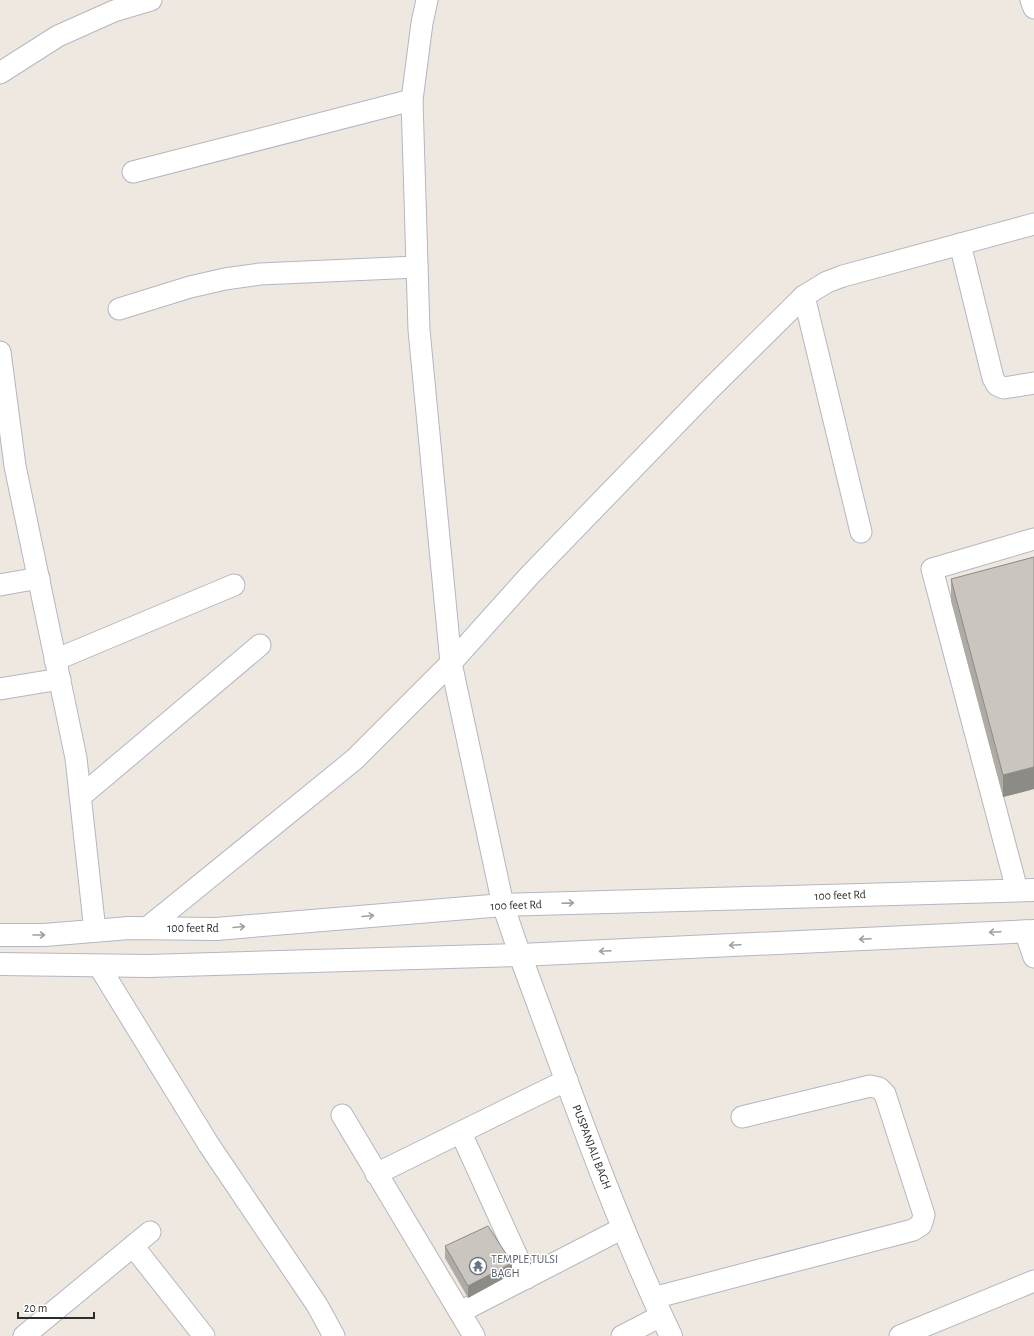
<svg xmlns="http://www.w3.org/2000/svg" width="1034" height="1336" font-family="'Alegreya Sans',sans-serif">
<rect width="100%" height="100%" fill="#eee8e1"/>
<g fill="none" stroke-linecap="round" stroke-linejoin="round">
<g stroke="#b4b7c0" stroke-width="23">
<g id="street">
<path d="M427,0L422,23L412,100L419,330L451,663L503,905L520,955"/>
<path d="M1031,0L1034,8"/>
<path d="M0,73L58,36L114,11L151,0"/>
<path d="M133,172L412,100"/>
<path d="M960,244L993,378L997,385L1004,388L1034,383"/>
<path d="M804,296L861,532"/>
<path d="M119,309L190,287L225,279L260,274L417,267"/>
<path d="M0,352L15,466L76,758L95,931"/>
<path d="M0,585L39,578"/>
<path d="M55,660L234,585"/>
<path d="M0,689L60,679"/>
<path d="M80,797L260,645"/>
<path d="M1017,890L932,569L1034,539"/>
<path d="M147,928L355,759L451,663L530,575L709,390L804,296L827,282L843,276L1034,224"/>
<path d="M1025,931L1034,957"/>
<path d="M99,966L209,1145L317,1305L334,1336"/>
<path d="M342,1115L474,1336"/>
<path d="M461,1133L527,1278"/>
<path d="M376,1174L567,1080"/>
<path d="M133,1246L204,1336"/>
<path d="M653,1298L913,1230L921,1225L924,1215L885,1094L879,1088L870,1086L742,1117"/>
<path d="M460,1312L623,1228"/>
<path d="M24,1336L150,1232"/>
<path d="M622,1336L661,1316"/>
<path d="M900,1336L1034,1281"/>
</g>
</g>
<g stroke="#b4b7c0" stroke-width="24">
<g id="secondary">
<path d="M0,935H44L129,928L216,929L503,905L1034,890"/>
<path d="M520,955C568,1083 612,1213 671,1336"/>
<path d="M0,964L148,966L520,955L1034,931"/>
</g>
</g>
<use href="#street" stroke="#fff" stroke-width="21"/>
<use href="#secondary" stroke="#fff" stroke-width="22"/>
</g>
<g fill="#aeaaa4">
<path d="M1034,557V789L1003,797L951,601V579Z"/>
<path d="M445,1246L512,1274L468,1298L445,1258Z"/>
</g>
<g fill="#8d8b86">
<path d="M1034,767V789L1003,797V775Z"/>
<path d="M512,1263V1274L468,1298V1286Z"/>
</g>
<g fill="#cac6bf" stroke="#8d8b86">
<path d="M1034,557V767L1003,775L951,579Z"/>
<path d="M488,1226L512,1263L468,1286L445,1246Z"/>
</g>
<defs><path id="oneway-shaft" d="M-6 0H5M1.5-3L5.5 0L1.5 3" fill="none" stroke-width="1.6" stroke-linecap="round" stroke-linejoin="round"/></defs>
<g stroke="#a0a0a0">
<use href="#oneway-shaft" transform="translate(568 903) rotate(-2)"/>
<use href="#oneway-shaft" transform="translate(368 916) rotate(-5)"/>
<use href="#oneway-shaft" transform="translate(239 927) rotate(-5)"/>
<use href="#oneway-shaft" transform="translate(995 932) rotate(177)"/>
<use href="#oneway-shaft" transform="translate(39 935)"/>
<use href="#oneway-shaft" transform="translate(865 939) rotate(177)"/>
<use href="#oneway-shaft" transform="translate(735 945) rotate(177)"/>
<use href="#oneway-shaft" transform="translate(605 951) rotate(177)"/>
</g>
<defs>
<g id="temple-ring" transform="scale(0.9)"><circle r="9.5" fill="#fff" stroke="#6b7280" stroke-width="1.5"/><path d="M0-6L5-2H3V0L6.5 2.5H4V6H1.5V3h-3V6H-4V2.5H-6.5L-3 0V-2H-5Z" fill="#6b7280"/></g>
</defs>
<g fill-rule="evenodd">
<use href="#temple-ring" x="478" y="1266"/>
</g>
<g text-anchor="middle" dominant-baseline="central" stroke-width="3" stroke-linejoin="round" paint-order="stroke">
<g font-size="12" fill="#2d2d2d" stroke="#fff">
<text transform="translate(840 895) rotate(-2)">100 feet Rd</text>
<text transform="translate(516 905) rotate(-2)">100 feet Rd</text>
<text x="193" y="928">100 feet Rd</text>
<text transform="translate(592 1147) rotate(69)">PUSPANJALI BAGH</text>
</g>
<g font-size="12" fill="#5b616d" stroke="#fff" text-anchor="start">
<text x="491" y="1259">TEMPLE,TULSI<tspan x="491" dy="14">BAGH</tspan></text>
</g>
</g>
<path d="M18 1312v6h76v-6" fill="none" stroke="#2d2d2d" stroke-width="2"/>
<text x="24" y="1312" font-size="12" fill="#2d2d2d" stroke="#ffffff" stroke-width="3" paint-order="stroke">20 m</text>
</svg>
